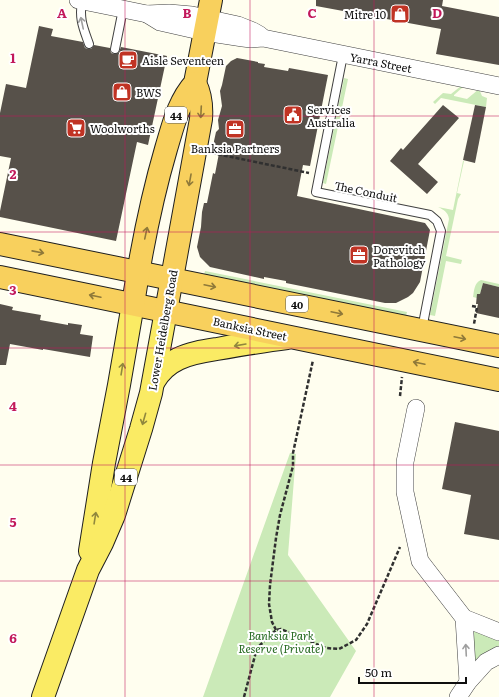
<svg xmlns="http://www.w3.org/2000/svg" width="499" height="697" font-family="Literata,serif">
<rect width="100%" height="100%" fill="#fffeef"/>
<g fill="#cbeab8">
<path d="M344,78L348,79L326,184L323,183Z"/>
<path d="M461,86L463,87L454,95V96L467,99L479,89L482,96L487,98L486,107L441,98L435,104L433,102L443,93L451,94Z"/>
<path d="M463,161H464L457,193L461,194L458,199L446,256L462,260L461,264L446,261L435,316L430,315L449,219C448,212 444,210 438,207L453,210Z"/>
<path d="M205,271L407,312L406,316L204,275Z"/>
<path d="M481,280L499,284V287L483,283L480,294H477V298L473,297C474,291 474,283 481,280Z"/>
<path d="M290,453L296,454L288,555L356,651L330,697H203Z"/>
<path d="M468,623L499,635V652L471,674Z"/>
</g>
<g fill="#57514a">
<path d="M316,0H443L442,6L499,17V65L436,54L441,29L316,6Z"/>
<path d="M39,26L53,29L51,36L83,42L85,48L88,49H91L94,45L110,48L111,53L114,54H116L119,52L121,47L167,56L148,145L137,142L116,241L0,217V211L11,158L0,156V113L6,84L26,88Z"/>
<path d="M237,58L258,62V63L265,64L264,67L288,71L289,68L328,75L310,166L303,165L297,196L425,223L430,230L420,282L413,293L408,297L396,303H385L286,283V281L264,277V279L210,267L200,257L197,247L201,227L202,212L204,203H207L213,173L215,174L220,148L214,146V141L216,132L219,129L218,120L222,106L220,91L222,85L226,66L231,61Z"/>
<path d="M443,105L459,118L418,164L438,182L427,194L390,161L401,148L403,150Z"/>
<path d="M475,105L486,107L475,163L463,160Z"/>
<path d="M483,283L499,287V318L476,313L478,304H476L477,294H480Z"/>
<path d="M0,304L13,307L12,310L41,315L40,320L68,325V323L82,325L80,334L93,336L90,357L43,349V350L10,344L6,365H0Z"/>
<path d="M455,422L499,431V540L464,534L471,495L442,489Z"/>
</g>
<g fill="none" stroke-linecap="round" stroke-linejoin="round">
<g stroke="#414141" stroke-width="10">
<g id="service">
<path d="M82,1C79,19 83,27 89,44"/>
<path d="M115,49L123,9"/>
<path d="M343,55L316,192L430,215L437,221L441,231L422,329"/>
</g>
</g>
<g stroke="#414141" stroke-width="18">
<g id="minor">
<path d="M78,0L147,14L169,13L192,15L238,25L253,31L260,35"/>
<path d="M147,14L160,22L204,32L243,38L251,39L263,38L499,86"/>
<path d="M416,408L405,462V492L420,561L464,618L499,632"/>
<path d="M464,618L468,682"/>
<path d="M458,697L468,682L486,662L499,655"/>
</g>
</g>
<g stroke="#1f1f1f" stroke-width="24">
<g id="primary">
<path d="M154,381C160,371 167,364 178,359C190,353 204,351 217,349C240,345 263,341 287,338"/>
<path d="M90,551L104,463L119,385L133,304"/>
<path d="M43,697L88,570L102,543L114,515L141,429L151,393L166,311"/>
</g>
</g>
<g stroke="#1f1f1f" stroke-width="24">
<g id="trunk">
<path d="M0,244L499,346"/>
<path d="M0,277L499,380"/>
<path d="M133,304C141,252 151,200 166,149C173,126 178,102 195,83L211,0"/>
<path d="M166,311L201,119C202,106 201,95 195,83"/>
</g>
</g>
<g stroke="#303030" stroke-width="2.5" stroke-dasharray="4 2" stroke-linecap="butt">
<path d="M212,153L309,173"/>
<path d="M472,306L477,307L474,324"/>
<path d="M400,396L402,377"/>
<path d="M276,630L272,622L269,604L270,585L276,538L280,515L293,466V453L313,360"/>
<path d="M244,697L257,648L276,630L281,629L326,648L339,649L356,640L367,624L400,547"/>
</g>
<use href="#service" stroke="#fff" stroke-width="8"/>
<use href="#minor" stroke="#fff" stroke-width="17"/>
<use href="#primary" stroke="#faeb64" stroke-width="22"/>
<use href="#trunk" stroke="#f8d05d" stroke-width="22"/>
</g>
<defs><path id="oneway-shaft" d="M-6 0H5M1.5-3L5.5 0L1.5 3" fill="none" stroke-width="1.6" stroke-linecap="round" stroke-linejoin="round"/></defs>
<g stroke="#9f9f9f">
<use href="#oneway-shaft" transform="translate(82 23) rotate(-102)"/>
<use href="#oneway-shaft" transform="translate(466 650) rotate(-93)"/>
</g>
<g stroke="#8f7939">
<use href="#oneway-shaft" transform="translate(201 112) rotate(93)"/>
<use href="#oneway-shaft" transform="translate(190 180) rotate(100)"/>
<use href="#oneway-shaft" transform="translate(146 233) rotate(-78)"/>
<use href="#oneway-shaft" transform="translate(38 252) rotate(11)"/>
<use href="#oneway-shaft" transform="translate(210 286) rotate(12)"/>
<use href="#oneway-shaft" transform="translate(95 296) rotate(-168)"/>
<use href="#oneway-shaft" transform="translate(337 313) rotate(12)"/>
<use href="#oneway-shaft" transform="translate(460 338) rotate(12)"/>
<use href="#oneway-shaft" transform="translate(419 363) rotate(-168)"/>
</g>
<g stroke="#90883d">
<use href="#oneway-shaft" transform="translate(240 345) rotate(170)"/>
<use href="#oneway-shaft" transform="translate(122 369) rotate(-81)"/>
<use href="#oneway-shaft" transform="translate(144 419) rotate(106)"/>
<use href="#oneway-shaft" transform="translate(95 518) rotate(-81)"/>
</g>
<path fill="none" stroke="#c2185b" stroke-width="1" stroke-opacity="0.55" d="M125,0V697M250,0V697M374,0V697M0,116H499M0,232H499M0,348H499M0,465H499M0,581H499"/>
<defs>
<g id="shop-square" transform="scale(1)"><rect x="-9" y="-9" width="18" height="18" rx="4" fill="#c03324" stroke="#fff"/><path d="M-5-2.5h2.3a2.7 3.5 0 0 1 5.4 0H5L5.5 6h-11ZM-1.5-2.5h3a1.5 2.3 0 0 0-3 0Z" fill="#fff"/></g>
<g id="cafe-square" transform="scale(1)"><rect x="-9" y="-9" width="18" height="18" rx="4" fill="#c03324" stroke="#fff"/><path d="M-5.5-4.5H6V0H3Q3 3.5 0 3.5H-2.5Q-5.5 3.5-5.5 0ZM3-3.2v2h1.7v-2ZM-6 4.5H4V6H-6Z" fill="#fff"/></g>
<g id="civic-square" transform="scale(1)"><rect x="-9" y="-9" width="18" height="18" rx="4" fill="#c03324" stroke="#fff"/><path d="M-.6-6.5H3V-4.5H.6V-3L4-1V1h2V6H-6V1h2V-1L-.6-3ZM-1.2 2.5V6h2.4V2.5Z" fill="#fff"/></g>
<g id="supermarket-square" transform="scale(1)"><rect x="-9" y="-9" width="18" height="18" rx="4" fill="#c03324" stroke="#fff"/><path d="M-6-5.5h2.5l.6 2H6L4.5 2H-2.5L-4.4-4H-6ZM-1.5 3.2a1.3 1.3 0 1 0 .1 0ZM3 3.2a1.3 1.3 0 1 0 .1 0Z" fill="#fff"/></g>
<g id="office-square" transform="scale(1)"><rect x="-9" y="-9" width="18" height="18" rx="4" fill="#c03324" stroke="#fff"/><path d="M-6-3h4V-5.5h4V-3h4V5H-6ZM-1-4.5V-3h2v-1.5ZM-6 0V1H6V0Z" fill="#fff"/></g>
</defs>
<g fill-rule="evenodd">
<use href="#shop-square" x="400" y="14"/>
<use href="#cafe-square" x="128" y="60"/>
<use href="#shop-square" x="122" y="92"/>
<use href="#civic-square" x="293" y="115"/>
<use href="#supermarket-square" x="76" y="128"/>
<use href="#office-square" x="235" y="129"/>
<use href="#office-square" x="359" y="255"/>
</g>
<g text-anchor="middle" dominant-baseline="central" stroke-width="4" stroke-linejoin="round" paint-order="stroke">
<g fill="#fff" stroke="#565656" stroke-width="1">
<rect x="165" y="107" width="22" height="16" rx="3"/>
<rect x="286" y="296" width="22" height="16" rx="3"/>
<rect x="115" y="469" width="22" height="16" rx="3"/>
</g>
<g font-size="10" font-weight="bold" fill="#0e0e0e">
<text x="176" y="115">44</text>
<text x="297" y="304">40</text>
<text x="126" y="477">44</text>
</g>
<g font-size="11" fill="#0e0e0e" stroke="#fff" text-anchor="start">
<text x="386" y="14" text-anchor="end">Mitre 10</text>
<text x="142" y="60">Aisle Seventeen</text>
<text x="136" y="92">BWS</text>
<text x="307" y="109">Services<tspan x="307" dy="13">Australia</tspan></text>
<text x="90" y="128">Woolworths</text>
<text x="235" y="148" text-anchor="middle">Banksia Partners</text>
<text x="373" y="249">Dorevitch<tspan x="373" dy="13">Pathology</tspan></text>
</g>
<g font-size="11" fill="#0e0e0e" stroke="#fff">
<text transform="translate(381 62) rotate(11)">Yarra Street</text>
<text transform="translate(366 191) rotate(12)">The Conduit</text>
<text transform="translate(250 328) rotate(12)">Banksia Street</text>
<text transform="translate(162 330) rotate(-80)">Lower Heidelberg Road</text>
</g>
<g font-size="11" font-style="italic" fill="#22671d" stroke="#fff">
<text x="281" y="635">Banksia Park<tspan x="281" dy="13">Reserve (Private)</tspan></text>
</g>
</g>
<g font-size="13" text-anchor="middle" font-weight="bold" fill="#c2185b" stroke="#fff" stroke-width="4" stroke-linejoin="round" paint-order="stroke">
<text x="62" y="18">A</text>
<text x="187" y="18">B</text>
<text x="312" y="18">C</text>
<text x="437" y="18">D</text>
<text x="13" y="63">1</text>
<text x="13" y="179">2</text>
<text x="13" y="295">3</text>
<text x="13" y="411">4</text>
<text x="13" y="527">5</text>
<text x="13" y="643">6</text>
</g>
<path d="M359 677v6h107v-6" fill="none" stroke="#0e0e0e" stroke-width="2"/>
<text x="365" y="677" font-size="12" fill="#0e0e0e" stroke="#ffffff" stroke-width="3" paint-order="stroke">50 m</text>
</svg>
